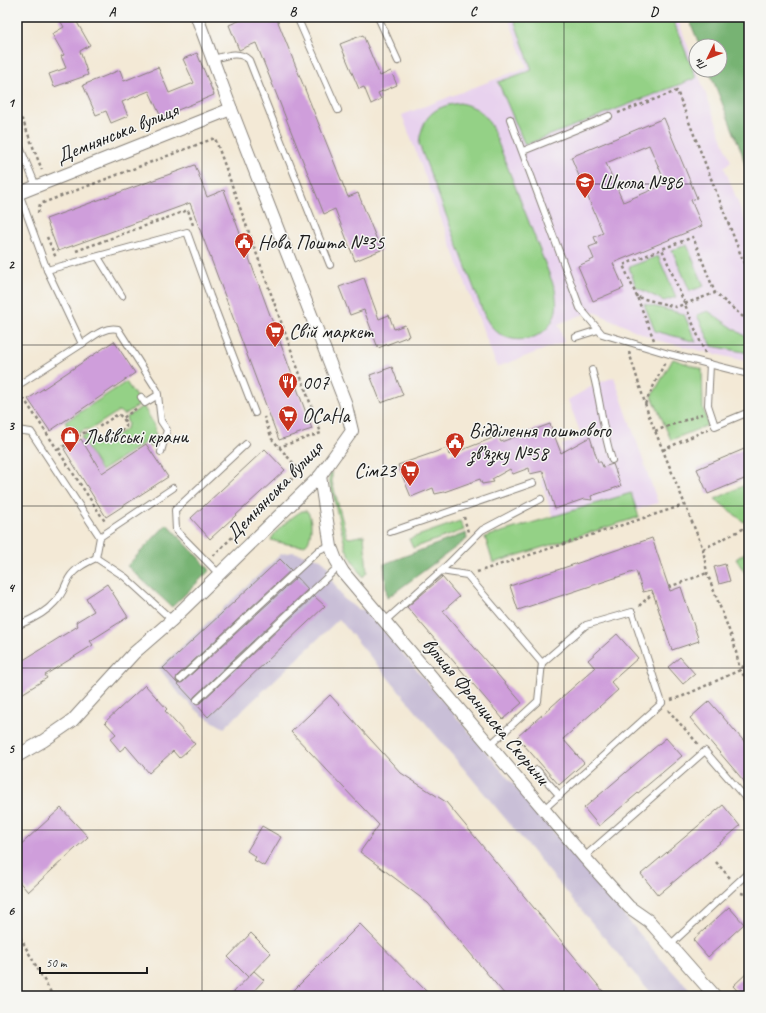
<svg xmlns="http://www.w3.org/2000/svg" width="766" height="1013" font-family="Caveat,sans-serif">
<rect width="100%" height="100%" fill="#f6f6f2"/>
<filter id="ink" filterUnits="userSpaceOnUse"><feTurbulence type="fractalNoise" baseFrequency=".025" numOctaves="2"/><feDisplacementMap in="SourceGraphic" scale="8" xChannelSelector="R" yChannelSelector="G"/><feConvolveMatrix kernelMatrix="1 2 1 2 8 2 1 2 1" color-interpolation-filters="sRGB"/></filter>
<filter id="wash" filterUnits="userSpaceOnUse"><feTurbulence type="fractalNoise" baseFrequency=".012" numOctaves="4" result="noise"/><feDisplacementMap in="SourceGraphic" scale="16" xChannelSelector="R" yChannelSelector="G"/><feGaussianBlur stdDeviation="0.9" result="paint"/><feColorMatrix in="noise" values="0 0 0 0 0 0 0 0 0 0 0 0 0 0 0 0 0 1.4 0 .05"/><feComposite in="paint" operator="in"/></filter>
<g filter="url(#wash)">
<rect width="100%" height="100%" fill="#f3e9d6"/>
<g fill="#e8d2ee">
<path d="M508,17H677L731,162L724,167L749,230V362L656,340L592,311L558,324L564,342L497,367L402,115L527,67Z"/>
<path d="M614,377L658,503L558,534L541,480L559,458L563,456L562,445L582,437L568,400L596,384Z"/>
</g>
<path fill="#c9bfd7" d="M293,552L321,559L329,568L331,579L343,598L357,609L366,610L655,952L695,996H653L339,619L224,728L202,715L181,696L159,668L281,554Z"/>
<g fill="#94d186" stroke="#587651">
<path d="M513,17H672L696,78L525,145L498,82L532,70Z"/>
<path d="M460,103C479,108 482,111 492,127L555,289C556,298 558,306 555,314C548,341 510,349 492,327C489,324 487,320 485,317L419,144C422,117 433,106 460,103Z"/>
<path d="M687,245L704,286L690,291L672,250Z"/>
<path d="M658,256L676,297L664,301L636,287L629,267Z"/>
<path d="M644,304L684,314L696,342L655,331Z"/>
<path d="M708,311L749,339V353L712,346L697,315Z"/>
<path d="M673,359L702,369L703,408L708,425L671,440L652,396Z"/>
<path d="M126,382L141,404L124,415L119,411L91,429L84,430L74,436L65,422Z"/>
<path d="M143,406C152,421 161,431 151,448L146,442L101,471L81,437L86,434L92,433C98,452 118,434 127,428L128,424L126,418Z"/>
<path d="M332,472V482L347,537L350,538L364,535L367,572L363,577L346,549L329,479L330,473Z"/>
<path d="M749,483V519L744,522L715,499Z"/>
<path d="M631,493L639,517L493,563L485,537Z"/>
<path d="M302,511H307C311,516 311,523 311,529C310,534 310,541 306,544C301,548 277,542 271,540C274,531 294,515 302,511Z"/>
<path d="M460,521L464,530L413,548L409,539Z"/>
<path d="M749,550V576H747L736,559Z"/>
</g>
<g fill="#77b373" stroke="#4a6848">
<path d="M688,17H749V181L742,153L709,70H720V46H700Z"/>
<path d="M167,524L210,570L172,607L127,566Z"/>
<path d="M466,533L467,539L387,598L384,564Z"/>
</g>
<g id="blocks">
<g fill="#cf9edb" fill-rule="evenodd">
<path d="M58,17H74L90,45L80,51L88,75L54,87L49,74L66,68L61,56L64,55L52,34L64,27Z"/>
<path d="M248,17H276L348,197L358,193L381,250L355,261L335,209L324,214L256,43L239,50L229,25Z"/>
<path d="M363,35L380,76L391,71L397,85L378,93L381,99L371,104L364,87L359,89L340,44Z"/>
<path d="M197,53L214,95L161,117L149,91L122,102L128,116L111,123L106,111L96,115L83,85L120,70L124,81L158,67L169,93L194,83L183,59Z"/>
<path d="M664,118L697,198L691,200L702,226L613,263L624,288L593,301L578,266L594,259L589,247L597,244L594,237L603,233L571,157ZM649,145L666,184L623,202L606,163Z"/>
<path d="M195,165L207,197L224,190L312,429L279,440L190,203L58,251L46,219Z"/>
<path d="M364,278L379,319L389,315L394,329L405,325L409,336L378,348L364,310L350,315L339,287Z"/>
<path d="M114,341L135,373L50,431L28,399Z"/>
<path d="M392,367L403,395L381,403L370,375Z"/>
<path d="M550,424L561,453L590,437L598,462H601L603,467L613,464L621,486L591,496L592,500L584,499L555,509L543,471L530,474L529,468L513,474L510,469L492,479L494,482L482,484L480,479L444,492L435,494L433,488L411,497L398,465L447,448L449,455L498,436L501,442Z"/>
<path d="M81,439L102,473L146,444L168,477L106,517L64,449Z"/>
<path d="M749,447V477L708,494L697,469Z"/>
<path d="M265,449L285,470L210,539L191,518Z"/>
<path d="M652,538L670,591L681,587L699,641L672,650L652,590L643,592L636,571L518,610L510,586Z"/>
<path d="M280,559L291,570L177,676L176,680L177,682L181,683L183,682L297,577L308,589L194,697L193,700L163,668Z"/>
<path d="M725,564L730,581L719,584L714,567Z"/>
<path d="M442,577L459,597L443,611L522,703L503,719L407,607Z"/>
<path d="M107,584L128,617L90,641L93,645L45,675L47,678L17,697V664L78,626L76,622L94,611L86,598Z"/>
<path d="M314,596L325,606L208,717L196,704L200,703Z"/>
<path d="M617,634L638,658L611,682L618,690L563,739L584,763L559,785L517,737L595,668L588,660Z"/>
<path d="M680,657L695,674L683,684L668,667Z"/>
<path d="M145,685L167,709L165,711L195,744L179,758L173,751L149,773L126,746L120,751L110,739L116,734L105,722Z"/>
<path d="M330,695L401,773L446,802L607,996H506L428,903L360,852L379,825L291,732Z"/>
<path d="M709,701L749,747V787L690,718Z"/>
<path d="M666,738L682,756L599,826L584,808Z"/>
<path d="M723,805L740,826L658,895L641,874Z"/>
<path d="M61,808L88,837L28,892L17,879V848Z"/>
<path d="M262,826L281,837L264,866L254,860L256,857L247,851Z"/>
<path d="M729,907L744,924L708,957L693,940Z"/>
<path d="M360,924L431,996H288Z"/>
<path d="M251,933L271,953L248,977L228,957Z"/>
<path d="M254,971L264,980L249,996H230Z"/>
<path d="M749,971V996H742L733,986Z"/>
</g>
</g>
</g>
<g filter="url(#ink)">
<use href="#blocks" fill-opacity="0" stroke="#888279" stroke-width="1"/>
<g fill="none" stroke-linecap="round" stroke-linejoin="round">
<g stroke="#888279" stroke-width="8">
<g id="lane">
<path d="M297,17L338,110"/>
<path d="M378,17L398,61"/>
<path d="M213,59C225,56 239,50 249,60L330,265"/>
<path d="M510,119L580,308L602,334L669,354L749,374"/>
<path d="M17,140L36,186"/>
<path d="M523,151L609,116"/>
<path d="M19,193L47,270L82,344C93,337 104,326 118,329L157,390L158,395L145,403L141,397"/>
<path d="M98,257L122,296"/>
<path d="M47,270L187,232L210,296L255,413"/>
<path d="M576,337L598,330"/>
<path d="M710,364L708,405L715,426L749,412"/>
<path d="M592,370C601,400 602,430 612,460"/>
<path d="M17,386L82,344"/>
<path d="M158,395L161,421L167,430L161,452"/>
<path d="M17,430L31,432L100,537L96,558"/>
<path d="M390,532L533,483"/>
<path d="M100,537L173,488"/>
<path d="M96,558L125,577L172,620"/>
<path d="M441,571L482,530L541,499"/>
<path d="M219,574L176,530L175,510L246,444"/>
<path d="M385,621L441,571L467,575L542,663"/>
<path d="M17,623L21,624C33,619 47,611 55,602C63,594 64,587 69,578C75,568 86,563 96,558"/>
<path d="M180,679L319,550L331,545"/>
<path d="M197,700L339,566"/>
<path d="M490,745L538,701L542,663L586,625L632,612L662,703L544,809"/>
<path d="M537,770L560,796"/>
<path d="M584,857L705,751L749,802"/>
<path d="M671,944L749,872"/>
</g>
</g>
<g stroke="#888279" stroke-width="14">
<g id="street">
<path d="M17,194L231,109"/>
<path d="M320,476L331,547L336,560L343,572L584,857L629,907L649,921L715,996"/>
<path d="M17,756L43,741L72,721L134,653L172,620L320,476L352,431L345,402L231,109L197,17"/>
</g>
</g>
<g stroke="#888279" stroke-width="2.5" stroke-dasharray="3 3" stroke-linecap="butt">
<path d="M618,113L677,91L749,276"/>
<path d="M17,114L23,121L42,170"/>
<path d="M38,213L40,204L215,138L321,433L279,447"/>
<path d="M47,237L56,258"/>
<path d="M76,251L188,210L193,225"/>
<path d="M637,297L623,265L662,249"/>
<path d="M654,340L637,297L676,307L715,293L749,322"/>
<path d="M629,352L649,416L703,549L707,573L734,643L740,670L749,683"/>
<path d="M705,353L662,249L693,237L715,293"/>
<path d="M20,393L106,523"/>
<path d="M645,404L665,362"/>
<path d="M93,431L94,434L99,440L105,441L126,427V423L123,418"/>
<path d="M655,431L702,414"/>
<path d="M58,450L83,433L93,431L118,414L123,418L137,408"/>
<path d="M663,450L708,429"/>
<path d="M464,517L468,532"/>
<path d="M703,549L749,526"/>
<path d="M213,556L300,471L272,439L264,417"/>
<path d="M477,572L684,505"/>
<path d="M669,587L707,573"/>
<path d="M639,606L653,593"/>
<path d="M671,700L683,696L740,670L749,660"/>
<path d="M668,710L699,745"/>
<path d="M716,862L730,878"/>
<path d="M741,893L749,895"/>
<path d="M17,932L53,996"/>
</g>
<use href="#lane" stroke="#fff" stroke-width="6"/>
<use href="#street" stroke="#fff" stroke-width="12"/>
</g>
</g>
<path fill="none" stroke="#1c1c1c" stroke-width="1" stroke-opacity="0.55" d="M202,17V996M383,17V996M564,17V996M17,184H749M17,345H749M17,506H749M17,668H749M17,830H749"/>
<defs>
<g id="school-pin" transform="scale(1)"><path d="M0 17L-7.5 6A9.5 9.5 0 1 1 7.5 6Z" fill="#c8321e" stroke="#f6f6f2"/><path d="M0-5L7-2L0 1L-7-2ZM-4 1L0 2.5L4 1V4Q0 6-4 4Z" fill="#fff"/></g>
<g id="civic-pin" transform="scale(1)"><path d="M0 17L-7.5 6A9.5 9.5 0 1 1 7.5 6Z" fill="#c8321e" stroke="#f6f6f2"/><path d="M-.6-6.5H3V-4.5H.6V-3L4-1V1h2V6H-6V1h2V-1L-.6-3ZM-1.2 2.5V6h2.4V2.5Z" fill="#fff"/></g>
<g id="supermarket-pin" transform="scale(1)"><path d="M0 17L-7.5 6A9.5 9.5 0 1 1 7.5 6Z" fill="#c8321e" stroke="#f6f6f2"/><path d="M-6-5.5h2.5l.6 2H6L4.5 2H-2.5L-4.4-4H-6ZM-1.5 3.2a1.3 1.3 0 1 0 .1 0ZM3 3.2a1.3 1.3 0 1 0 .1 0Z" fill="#fff"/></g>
<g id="restaurant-pin" transform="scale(1)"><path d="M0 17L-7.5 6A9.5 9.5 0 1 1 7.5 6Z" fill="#c8321e" stroke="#f6f6f2"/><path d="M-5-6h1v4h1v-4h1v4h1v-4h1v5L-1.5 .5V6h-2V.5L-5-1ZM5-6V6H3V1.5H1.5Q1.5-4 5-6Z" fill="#fff"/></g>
<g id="shop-pin" transform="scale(1)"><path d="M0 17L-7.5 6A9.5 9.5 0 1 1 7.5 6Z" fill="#c8321e" stroke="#f6f6f2"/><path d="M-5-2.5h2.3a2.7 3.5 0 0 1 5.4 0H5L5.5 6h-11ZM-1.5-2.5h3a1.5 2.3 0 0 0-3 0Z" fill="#fff"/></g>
</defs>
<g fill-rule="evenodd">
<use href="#school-pin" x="585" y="182"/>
<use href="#civic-pin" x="244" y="242"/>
<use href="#supermarket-pin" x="275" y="331"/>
<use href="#restaurant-pin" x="288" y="382"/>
<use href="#supermarket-pin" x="288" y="415"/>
<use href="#shop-pin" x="70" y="436"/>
<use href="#civic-pin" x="455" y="442"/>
<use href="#supermarket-pin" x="410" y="470"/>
</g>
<g text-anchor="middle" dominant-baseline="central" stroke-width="3" stroke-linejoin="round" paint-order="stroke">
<g font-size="20" fill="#1c1c1c" stroke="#f6f6f2">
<text transform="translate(117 133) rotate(-22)">Демнянська вулиця</text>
<text transform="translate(274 491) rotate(-46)">Демнянська вулиця</text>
<text transform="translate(486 711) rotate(50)">вулиця Франциска Скорини</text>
</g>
<g font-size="20" fill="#1c1c1c" stroke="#f6f6f2" text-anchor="start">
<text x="599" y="182">Школа №86</text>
<text x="258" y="242">Нова Пошта №35</text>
<text x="289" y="331">Свій маркет</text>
<text x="302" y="382">007</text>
<text x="302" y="415">ОСаНа</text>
<text x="469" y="430">Відділення поштового<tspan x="469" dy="23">зв’язку №58</tspan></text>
<text x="84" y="436">Львівські крани</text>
<text x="396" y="470" text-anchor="end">Сім23</text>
</g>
</g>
<rect width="766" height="1013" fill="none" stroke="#f6f6f2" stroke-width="44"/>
<g transform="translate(708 58) rotate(227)"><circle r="19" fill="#f6f6f2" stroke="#9f9f9c"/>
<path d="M0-3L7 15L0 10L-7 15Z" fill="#c8321e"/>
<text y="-6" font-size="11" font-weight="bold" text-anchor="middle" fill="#1c1c1c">Пн</text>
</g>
<path d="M40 967v6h107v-6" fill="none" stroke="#1c1c1c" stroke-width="2"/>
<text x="46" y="967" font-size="12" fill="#1c1c1c" stroke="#f6f6f2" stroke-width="3" paint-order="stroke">50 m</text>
<rect x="22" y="22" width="722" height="969" fill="none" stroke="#1c1c1c" stroke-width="1.5"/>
<g font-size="13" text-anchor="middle" font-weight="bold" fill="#1c1c1c">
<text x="112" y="16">A</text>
<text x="293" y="16">B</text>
<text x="473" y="16">C</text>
<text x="654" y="16">D</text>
<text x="11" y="107">1</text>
<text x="11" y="269">2</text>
<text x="11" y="430">3</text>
<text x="11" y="592">4</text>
<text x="11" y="753">5</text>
<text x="11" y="915">6</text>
</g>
</svg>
